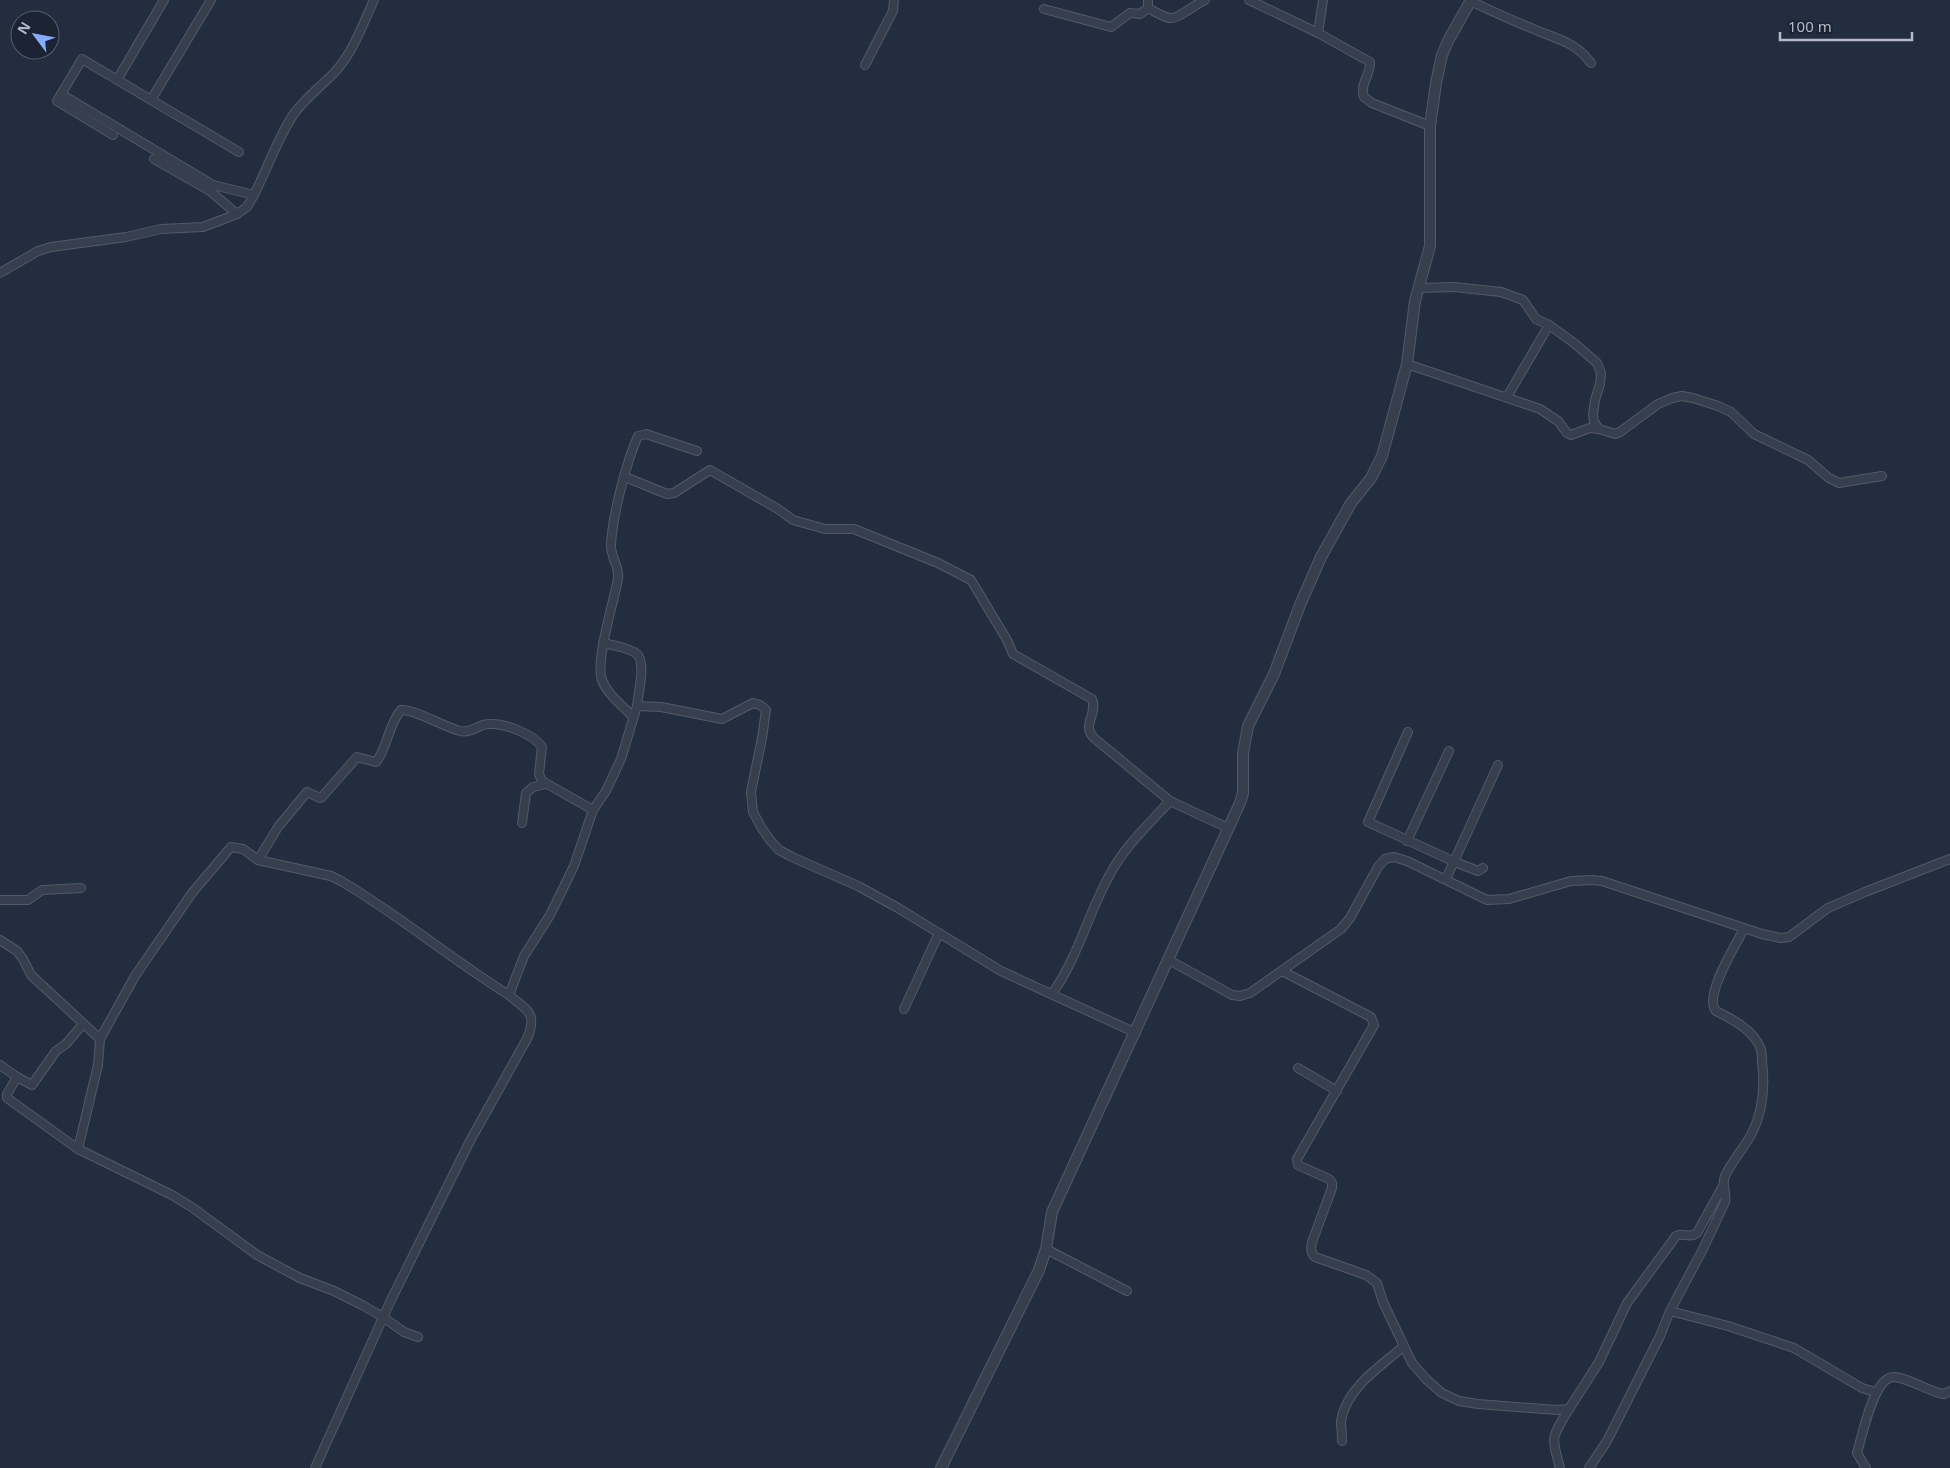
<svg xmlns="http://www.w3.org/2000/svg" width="1950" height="1468" font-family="'Noto Sans',sans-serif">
<rect width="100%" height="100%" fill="#222d3f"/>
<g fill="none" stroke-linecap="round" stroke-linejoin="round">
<g stroke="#525a6a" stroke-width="10">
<g id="minor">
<path d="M1148,0V8C1154,11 1162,17 1170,18C1179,19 1195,4 1205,0"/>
<path d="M1249,0L1318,33"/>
<path d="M1323,0L1318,33L1370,62C1371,74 1359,85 1364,97L1372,103L1430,126"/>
<path d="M1470,1C1490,10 1511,20 1531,28C1555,39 1574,40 1591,63"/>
<path d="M1044,9L1111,27L1130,13L1140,14L1148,8"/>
<path d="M865,65L893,11L894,0"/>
<path d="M117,80L164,0"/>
<path d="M61,94L213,185L254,195"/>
<path d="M151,100L211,0"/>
<path d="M113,135L57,101L82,59L239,152"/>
<path d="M154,159L210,191L237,214"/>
<path d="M0,273L38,251L51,247L126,237L161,229L203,227L237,214L247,207L254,195C267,169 277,140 293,115C304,99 319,88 333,74C352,55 363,24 374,0"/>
<path d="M1418,288L1454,287L1501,292L1523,300L1536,319L1549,325L1574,343L1597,363L1601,373L1600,384L1595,400L1593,414L1594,422L1599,429L1615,434L1620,432L1658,404L1672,398L1682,396L1693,398L1718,406L1731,412L1754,434L1808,460L1829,478L1839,483L1882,476"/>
<path d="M1407,364L1540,409L1558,421L1567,433L1571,435L1590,428L1599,429"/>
<path d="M1507,397L1549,325"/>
<path d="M625,477L667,494L674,493L710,470L778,509L793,520L825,529H854L938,563L971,580L1007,640L1013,654L1092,699C1098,715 1081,725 1094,738L1170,801L1228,828"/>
<path d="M603,643C613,645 625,647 634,652C648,658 638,693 637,706"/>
<path d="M633,717C623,706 607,694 602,680C595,661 614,601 618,579C620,567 611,558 611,546C612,517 626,463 638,436L646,434L697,451"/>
<path d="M1408,732L1368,822L1455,862L1478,871L1483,868"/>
<path d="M522,823L526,793L533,787L546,784"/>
<path d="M1407,841L1449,751"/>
<path d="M258,860L331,876L341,881C399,915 451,959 509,995"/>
<path d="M1446,879L1498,765"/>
<path d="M0,900H28L42,890L81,888"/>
<path d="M0,940L17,951L23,959L31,975L100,1039"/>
<path d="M1169,960L1232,995L1240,996L1250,993L1341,929L1350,918L1378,867L1385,859L1394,857L1407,861L1487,900L1509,899L1571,881L1592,880L1602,881L1762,934L1781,938L1789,937L1828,908L1865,892L1950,859"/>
<path d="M1282,971L1371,1017L1374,1025L1297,1159L1298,1165L1329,1179L1332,1183V1188L1312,1242C1311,1248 1310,1252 1315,1257L1366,1275L1377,1283L1383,1302L1412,1363L1427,1380L1442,1393L1459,1401L1478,1404L1557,1410L1569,1409L1599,1362L1627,1303L1676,1236C1683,1232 1690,1239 1697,1233L1723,1186"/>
<path d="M1052,994C1078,957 1087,917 1108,878C1123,848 1147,826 1170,801"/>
<path d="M904,1009L939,933"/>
<path d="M0,1065L17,1077L7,1094V1098L78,1149L98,1065L100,1039L135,976L192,893L231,847L243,849L258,860L278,827L307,792L320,798L322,797L357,757L376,762C388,747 388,725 401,710C415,709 444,727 460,731C471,734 478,724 489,724C505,723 533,734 542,747L539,774L542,781L593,810"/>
<path d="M1298,1068L1337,1091"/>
<path d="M17,1077L32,1085L56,1051L66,1044L83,1024"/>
<path d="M78,1149L172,1195L193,1208L257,1255L300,1278L334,1291L362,1305L383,1317L404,1332L418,1337"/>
<path d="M1046,1249L1127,1291"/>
<path d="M1670,1311L1728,1326L1794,1348L1862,1388L1875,1392"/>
<path d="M1342,1441C1342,1434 1341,1427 1341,1421C1346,1388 1381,1366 1404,1346"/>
<path d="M315,1468L390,1302L471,1139L528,1037C537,1011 527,1011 509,995L524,956L550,915L574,866L593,810L606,791L621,759L637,706L661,707L722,719L753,703L760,705L766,710L762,738L751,792L753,812L761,827L770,840L779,850L792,857L858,886L898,908L1001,971L1136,1033"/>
<path d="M1560,1468C1551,1435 1551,1439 1569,1409"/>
<path d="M1589,1468L1607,1441L1660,1336L1670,1311L1703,1249L1725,1202C1727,1193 1721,1185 1725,1176C1732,1161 1744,1148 1752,1133C1763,1111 1765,1086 1762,1062C1762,1057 1762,1051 1760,1047C1752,1029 1732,1019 1716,1011C1703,997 1736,944 1744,929"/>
<path d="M1866,1468L1857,1453C1862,1437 1874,1374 1895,1377C1910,1379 1925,1389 1939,1393L1944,1394L1950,1391"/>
</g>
</g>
<g stroke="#525a6a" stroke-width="12">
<path id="tertiary" d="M941,1468L1039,1270L1046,1249L1052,1212L1240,803L1243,793V753L1248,726L1274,674L1300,605L1321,557L1351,503L1371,478L1382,456L1407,364L1415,301L1430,246V126L1436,83L1442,55L1448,41L1471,0"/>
</g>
<use href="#minor" stroke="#373f4f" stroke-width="8"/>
<use href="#tertiary" stroke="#373f4f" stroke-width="10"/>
</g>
<g transform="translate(35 35) rotate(302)"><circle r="24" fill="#1c2434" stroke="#586070"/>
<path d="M0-4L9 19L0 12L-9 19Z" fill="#84abfe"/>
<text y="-8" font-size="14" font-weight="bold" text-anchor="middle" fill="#b3baca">N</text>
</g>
<path d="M1780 32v8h132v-8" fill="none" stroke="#b3baca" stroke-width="2.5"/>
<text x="1788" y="32" font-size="15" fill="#b3baca" stroke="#1c2434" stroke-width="4" paint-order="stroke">100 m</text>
</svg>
